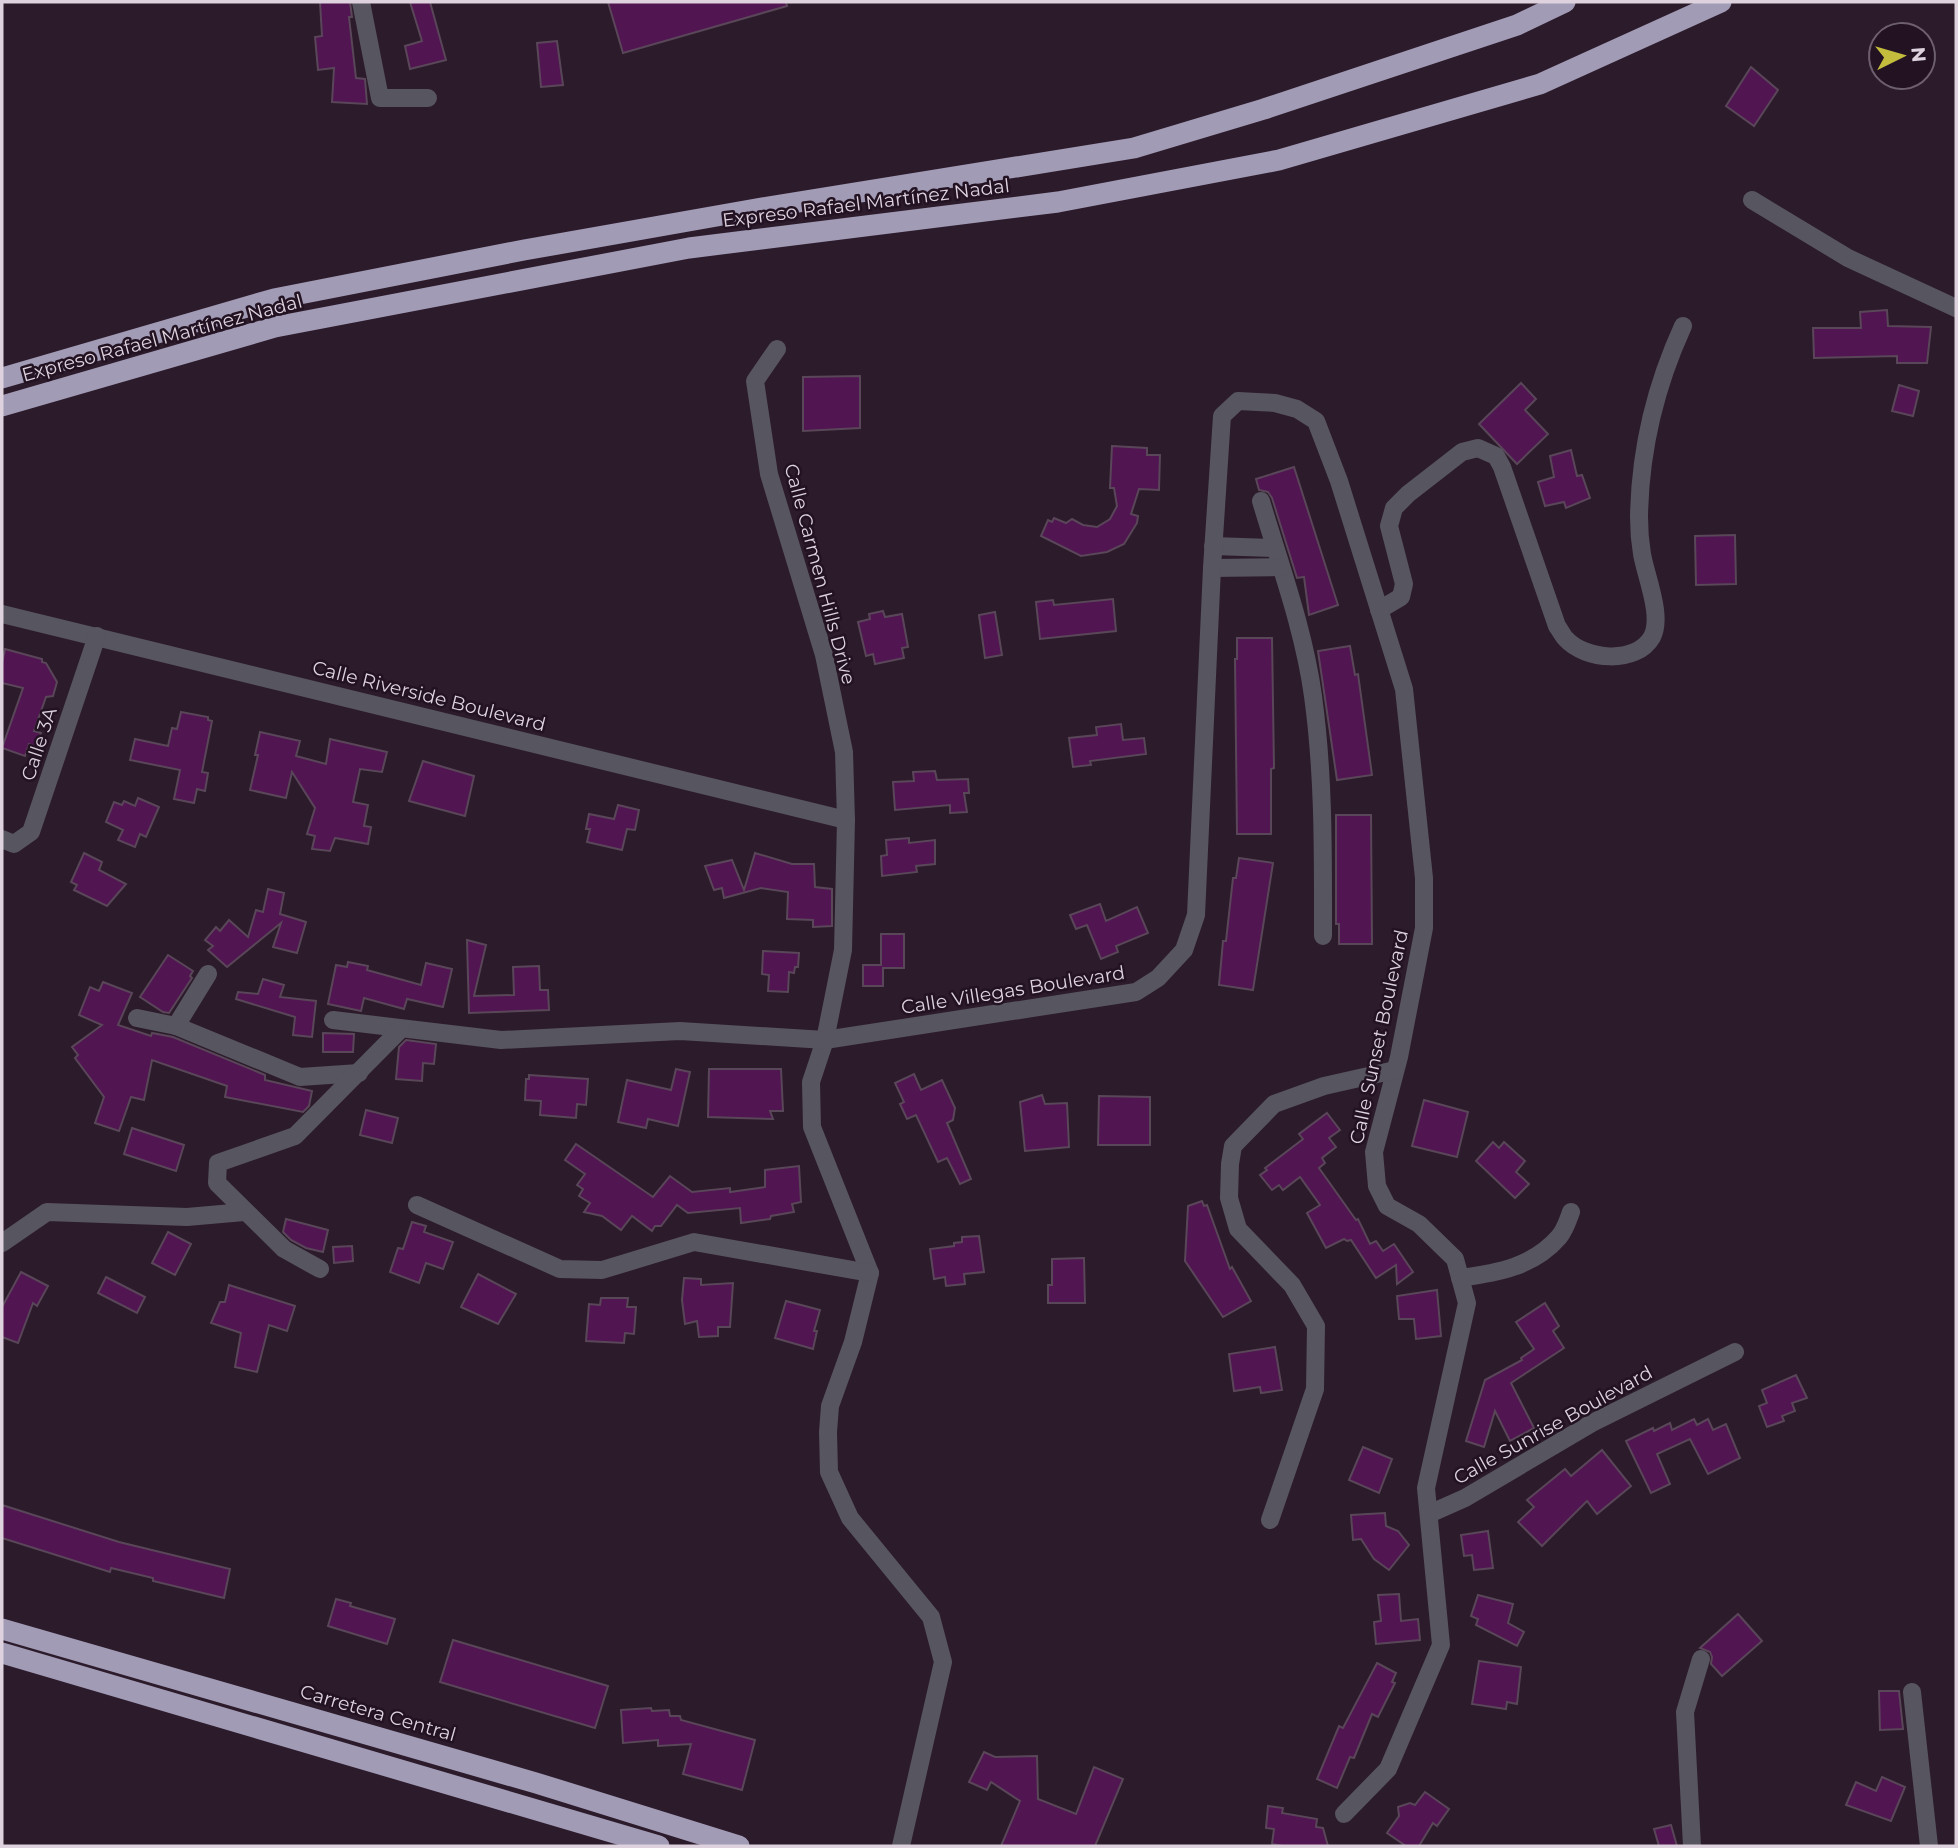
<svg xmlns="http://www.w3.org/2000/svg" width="1958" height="1848" font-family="Montserrat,sans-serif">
<rect width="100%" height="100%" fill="#2c1b2b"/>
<g fill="#511552" stroke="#594658" stroke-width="2">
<path d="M320,2H350L352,17H349L356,78L365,79L367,104L332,102L334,68L318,70L315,37L322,36Z"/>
<path d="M410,2H430L446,60L410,69L405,46L422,41Z"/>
<path d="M608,2H786L787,6L623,53Z"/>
<path d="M557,41L563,85L541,87L537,43Z"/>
<path d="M1751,67L1778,90L1754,126L1726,106Z"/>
<path d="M1887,310L1888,326L1931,327L1927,363H1897V356L1814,358L1813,328H1861L1860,312Z"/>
<path d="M860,376V428L803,431V377Z"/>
<path d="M1521,383L1536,399L1525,410L1548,434L1517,464L1479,424Z"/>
<path d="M1899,385L1919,391L1913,416L1892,411Z"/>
<path d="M1112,446L1147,448V455H1160L1159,490L1139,489L1131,514L1138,516L1137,523L1124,544L1107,552L1081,556L1041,536L1048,520L1052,522L1054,518L1066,523L1072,519L1083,525L1097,527L1110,519L1117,506L1114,488H1110Z"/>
<path d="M1571,450L1577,476L1582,475L1590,498L1566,508L1564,502L1545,506L1538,482L1554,477L1550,456Z"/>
<path d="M1294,467L1338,605L1309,615L1304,577L1297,578L1272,498L1268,492L1259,490L1256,479Z"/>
<path d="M1735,535L1736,584L1696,585L1695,536Z"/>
<path d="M1113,599L1116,631L1040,639L1036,602L1053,600L1054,605Z"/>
<path d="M883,611L885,617L902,614L908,647L902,648L904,658L875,664L873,654L866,656L858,622L870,619L869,614Z"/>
<path d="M995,612L1002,655L985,658L979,615Z"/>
<path d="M1237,638H1272L1274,768L1271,769V834H1237L1235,659H1237Z"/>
<path d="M1350,646L1355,675L1358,674L1372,775L1337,780L1318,651Z"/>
<path d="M5,649L42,659V662L46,663L57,682L53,696L46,697L34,731L41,733L36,747L29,744L25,756L2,748L23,688L2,683V663Z"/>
<path d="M181,712L208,717V720L212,721L202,772L208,773L205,791L197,789L194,803L174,799L180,770L130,760L135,739L168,746L172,728L177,729Z"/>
<path d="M1121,724L1123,740L1144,738L1146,754L1090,761L1091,765L1073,767L1069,738L1097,735L1096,727Z"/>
<path d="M260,732L300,741L296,756L326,764L330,739L387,752L382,772L360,769L353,802L368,805L364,826L371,827L368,844L335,838L330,851L312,849L315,836L307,834L315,808L292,772L286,798L250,790L258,755H255Z"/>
<path d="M423,761L474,776L465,816L409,801Z"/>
<path d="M935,771L937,780L968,779L969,793H964L967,812L950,813V805L895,810L893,782L914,781L913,772Z"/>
<path d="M138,798L159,807L146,837L140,834L135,847L118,840L123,830L106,822L114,802L122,805L124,801L135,806Z"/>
<path d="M618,805L639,810L635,830L627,829L622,850L587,842L590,829H586L589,814L614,819Z"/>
<path d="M1336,815H1371L1372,944H1339V924H1336Z"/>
<path d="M909,838V843L935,840V864L916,866L917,872L882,876L881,856L887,855L886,840Z"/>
<path d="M84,853L102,862L99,870L126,884L107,906L74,890L77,885L71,882Z"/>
<path d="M755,853L792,864H814L815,887L832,889V926L813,927V920L787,919L788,892L761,888L724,898L722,888L714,890L705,866L732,860L744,890Z"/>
<path d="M1239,858L1273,863L1253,990L1219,985L1223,941H1226L1233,878H1236Z"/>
<path d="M268,889L284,893L280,914L306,922L297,953L273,947L281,923L227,967L208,950L213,946L205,940L216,927L220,931L229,920L248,937L256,910L263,912Z"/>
<path d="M1100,904L1106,921L1137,907L1148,933L1116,946L1118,952L1101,959L1087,925L1076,929L1070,915Z"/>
<path d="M881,934H904V968H883V986H863V965H881Z"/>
<path d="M467,940L486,945L474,996L514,995L513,967L539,966L540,990H548L549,1010L469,1013Z"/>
<path d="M763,951L799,953L798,967H795L794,973L789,972L788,992L768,991L769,975L762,974Z"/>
<path d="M168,955L193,971L190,976L192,978L169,1013L163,1012L140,997Z"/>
<path d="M348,962L368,966L367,970L421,985L426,963L452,969L443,1007L407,999L404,1009L364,998L361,1011L328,1004L336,965L347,967Z"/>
<path d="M263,979L284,985L280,997L316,1001L312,1037L293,1035L295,1017L236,999L238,992L258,994Z"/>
<path d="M103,982L132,993L118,1025L151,1036L152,1033L173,1037L265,1075V1080L312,1091L309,1106L303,1112L225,1097L227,1086L152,1060L144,1100L131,1097L119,1131L95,1123L104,1097L75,1058L78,1055L72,1047L102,1025L79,1015L90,987L99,991Z"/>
<path d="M323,1033L354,1034L353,1052H323Z"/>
<path d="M406,1040L436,1044L434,1064L423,1063L422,1081L396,1079L399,1047Z"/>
<path d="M676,1069L690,1072L678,1126L648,1119L646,1128L618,1122L627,1080L671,1090Z"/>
<path d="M709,1069H781L783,1111H770L773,1119L708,1117Z"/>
<path d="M914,1074L921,1090L942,1080L955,1108L953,1120L947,1123L971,1179L960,1184L947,1158L938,1162L916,1115L907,1119L900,1104L904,1102L895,1083Z"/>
<path d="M529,1075L588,1079L586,1105L577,1104L576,1118L540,1115L541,1101L525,1100L526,1079H529Z"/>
<path d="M1042,1095L1045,1104L1067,1103L1069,1147L1025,1151L1020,1102Z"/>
<path d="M1099,1096L1150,1097V1145H1098Z"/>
<path d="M1424,1100L1468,1112L1457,1157L1412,1146Z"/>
<path d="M366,1110L398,1118L392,1143L360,1135Z"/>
<path d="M1327,1113L1340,1130L1329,1138L1336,1147L1322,1158L1325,1163L1319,1168L1356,1220L1358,1219L1370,1244L1376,1241L1383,1251L1394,1244L1413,1272L1397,1284L1396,1265L1376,1278L1351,1240L1347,1241L1344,1239L1326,1248L1307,1213L1320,1205L1300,1177L1283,1190L1279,1185L1272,1190L1260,1175L1267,1170L1265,1168L1303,1139L1299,1134Z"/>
<path d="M132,1128L184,1145L176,1171L124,1154Z"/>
<path d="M1493,1142L1499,1148L1504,1142L1525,1161L1516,1172L1529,1184L1515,1198L1476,1161Z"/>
<path d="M576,1144L653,1197L670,1176L692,1192L730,1188V1192L765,1187V1170L799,1166L801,1202L792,1204L794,1212L771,1216L770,1219L741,1223L740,1208L688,1213L677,1205L661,1226H655L652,1231L632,1216L621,1230L602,1216L584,1212L590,1203L579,1196L583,1189L577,1185L585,1174L565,1160Z"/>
<path d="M1202,1201L1204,1206L1207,1205L1230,1269L1232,1267L1251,1301L1223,1317L1185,1261L1188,1206Z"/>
<path d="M286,1219L328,1230L323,1252L306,1248L291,1240L283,1232Z"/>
<path d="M412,1222L426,1226L424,1232L453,1242L443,1269L426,1263L419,1283L390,1272L398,1248L403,1249Z"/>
<path d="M168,1232L191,1244L175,1275L152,1263Z"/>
<path d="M979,1236L984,1272L964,1274L965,1284L946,1286L945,1277L934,1279L930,1249L954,1246V1243L962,1242V1237Z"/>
<path d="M352,1246L353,1261L334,1263L333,1247Z"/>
<path d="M1084,1258L1085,1303H1048V1285H1052V1259Z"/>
<path d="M21,1272L48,1286L37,1306L33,1303L18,1343L2,1337V1307Z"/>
<path d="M478,1274L516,1294L498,1324L461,1307Z"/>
<path d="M106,1277L145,1297L137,1313L98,1293Z"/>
<path d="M684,1278L701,1279V1285L733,1283L730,1327H718V1336L699,1337L697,1321L685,1324L682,1300Z"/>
<path d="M229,1285L295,1306L287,1331L269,1325L257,1372L235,1367L241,1333L211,1323L220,1302H225Z"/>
<path d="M1437,1290L1441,1336L1416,1339L1414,1319H1399L1397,1296Z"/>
<path d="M601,1298H628L627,1307H636L634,1334L625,1333L624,1343L586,1341L589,1304L600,1305Z"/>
<path d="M786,1301L820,1310L814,1331H817L813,1349L775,1338Z"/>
<path d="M1545,1303L1559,1326L1553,1331L1564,1348L1511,1383L1534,1428L1510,1441L1495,1411L1484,1447L1466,1441L1485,1380L1522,1360L1521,1358L1534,1349L1516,1322Z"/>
<path d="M1275,1347L1282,1390L1261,1393L1260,1387L1234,1391L1229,1354Z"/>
<path d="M1796,1375L1807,1398L1792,1403L1795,1411L1782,1416L1784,1421L1767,1427L1759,1406L1767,1403L1762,1390Z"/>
<path d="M1694,1419L1697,1425L1708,1419L1713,1430L1726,1424L1740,1458L1708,1474L1690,1439L1657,1454L1670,1484L1651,1493L1626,1441L1653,1428L1654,1431L1670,1423L1672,1430Z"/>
<path d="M1363,1447L1392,1459L1379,1493L1349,1480Z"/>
<path d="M1602,1450L1631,1486L1597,1514L1587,1501L1542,1546L1518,1522L1534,1507L1527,1500L1565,1469L1571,1476Z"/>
<path d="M2,1505L119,1542L230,1569L224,1598L153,1581V1578L111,1568L110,1572L2,1538Z"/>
<path d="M1385,1513L1386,1526L1398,1531L1409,1545L1389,1570L1374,1559L1361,1539L1353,1540L1351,1515Z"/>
<path d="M1488,1531L1493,1568L1474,1570L1472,1555L1464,1556L1461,1535Z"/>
<path d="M1399,1594L1401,1621L1418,1619L1420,1640L1376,1644L1374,1622L1381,1621L1378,1595Z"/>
<path d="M1478,1595L1513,1604L1508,1623L1524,1632L1517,1646L1476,1625L1478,1619L1471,1616Z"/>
<path d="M336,1599L351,1603L350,1606L395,1619L387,1644L328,1626Z"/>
<path d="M1738,1614L1762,1641L1722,1676L1711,1664L1712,1657L1710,1652L1700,1648Z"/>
<path d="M453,1640L608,1686L595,1728L440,1682Z"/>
<path d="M1479,1661L1521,1667L1517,1704L1507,1702L1506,1709L1472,1704Z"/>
<path d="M1377,1663L1396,1673L1392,1682L1395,1683L1378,1717L1372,1714L1354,1758L1350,1757L1337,1788L1317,1779L1339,1726L1343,1728Z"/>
<path d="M1879,1691H1899L1903,1729L1880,1730Z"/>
<path d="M651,1708L652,1711L669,1710L670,1716H680L681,1720L755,1740L742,1790L683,1774L691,1744L658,1746V1740L623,1743L621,1710Z"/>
<path d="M984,1752L995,1757L1037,1756L1038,1799L1076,1814L1094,1767L1123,1779L1095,1846H1001L1020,1801L991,1782L987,1790L969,1782Z"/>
<path d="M1882,1777L1905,1787L1891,1821L1846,1805L1856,1782L1876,1791Z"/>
<path d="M1425,1792L1449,1809L1437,1826L1433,1823L1419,1846H1406L1387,1833L1399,1816L1398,1807L1410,1803L1415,1805Z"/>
<path d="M1268,1806L1283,1808L1282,1813L1317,1819L1316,1827L1323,1828L1328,1846H1283L1272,1844L1274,1829L1266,1828Z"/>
<path d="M1671,1825L1677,1846H1659L1654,1829Z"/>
</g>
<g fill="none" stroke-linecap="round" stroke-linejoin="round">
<g stroke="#57555f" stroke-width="18">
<path d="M361,2L380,98H428"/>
<path d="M1752,200L1848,258L1956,308"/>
<path d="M777,349L755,381L769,474L824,655L844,752L846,820L843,950L825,1040L811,1082L812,1127L870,1273L853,1342L830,1406L828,1432L829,1472L850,1518L931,1617L943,1662L901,1846"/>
<path d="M1261,501C1280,565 1304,630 1313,696C1324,776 1323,856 1323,936"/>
<path d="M1213,546L1275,548"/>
<path d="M1212,568L1281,567"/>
<path d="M1379,610L1401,597L1404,584L1389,526L1394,508L1408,494L1462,452L1478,448L1496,456L1502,467L1557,626C1560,630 1563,636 1566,639C1585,660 1636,665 1652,637C1663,616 1646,577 1642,554C1640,542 1639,529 1639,517C1640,451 1656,385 1683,326"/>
<path d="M2,614L846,820"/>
<path d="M2,839L14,844L31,832L97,636"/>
<path d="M137,1018L176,1026L300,1077L359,1073"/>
<path d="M333,1020L501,1040L680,1031L825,1040L1136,992L1158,978L1184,950L1196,915L1212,568L1222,416L1238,401L1275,403L1297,409L1316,421L1339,481L1404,689L1424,878V928L1399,1057L1374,1152L1377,1186L1387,1206L1419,1224L1455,1259L1467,1303L1426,1488L1441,1645L1388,1769L1344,1814"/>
<path d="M176,1026L208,974"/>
<path d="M417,1205L560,1269L602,1270L694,1242L870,1273"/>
<path d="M2,1243L47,1212L187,1217L244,1212"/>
<path d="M320,1269L284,1249L217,1183L218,1163L295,1136L401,1029"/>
<path d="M1460,1278C1497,1273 1533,1267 1559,1237C1565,1230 1568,1220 1571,1212"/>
<path d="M1429,1514L1465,1498L1592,1423L1735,1352"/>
<path d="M1270,1520L1315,1389L1316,1326L1292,1285L1238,1229L1229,1198L1230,1164L1233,1146L1274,1104L1324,1086L1395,1070"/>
<path d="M1912,1692L1929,1846"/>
<path d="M1692,1846L1685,1712L1701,1659"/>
</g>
<g stroke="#a19bb5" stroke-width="21">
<path d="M2,378L274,299L524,250L768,207L1134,148L1264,109L1517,25L1565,2"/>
<path d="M2,406L275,327L689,248L1058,202L1279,160L1540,84L1721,2"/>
<path d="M2,1629L536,1783L739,1846"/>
<path d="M2,1653L659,1846"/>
</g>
</g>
<g text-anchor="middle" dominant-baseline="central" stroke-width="5" stroke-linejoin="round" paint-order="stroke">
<g font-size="19" fill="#ddd2dd" stroke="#221222">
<text transform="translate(866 203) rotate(-7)">Expreso Rafael Martínez Nadal</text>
<text transform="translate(162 338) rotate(-15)">Expreso Rafael Martínez Nadal</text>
<text transform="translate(820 574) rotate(75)">Calle Carmen Hills Drive</text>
<text transform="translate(429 696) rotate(14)">Calle Riverside Boulevard</text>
<text transform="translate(39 744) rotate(-72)">Calle 3A</text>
<text transform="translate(1013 990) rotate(-9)">Calle Villegas Boulevard</text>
<text transform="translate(1379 1037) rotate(-78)">Calle Sunset Boulevard</text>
<text transform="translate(1553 1425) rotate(-29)">Calle Sunrise Boulevard</text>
<text transform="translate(378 1713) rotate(16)">Carretera Central</text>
</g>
</g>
<rect width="1958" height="1848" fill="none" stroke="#ddd2dd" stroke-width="7"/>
<g transform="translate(1902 56) rotate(85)"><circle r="33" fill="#221222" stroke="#6d5f6d" stroke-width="2"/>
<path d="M0-5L12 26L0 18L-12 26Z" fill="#c4bc3d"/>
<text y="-10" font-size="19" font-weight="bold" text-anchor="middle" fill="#ddd2dd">N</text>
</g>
</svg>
